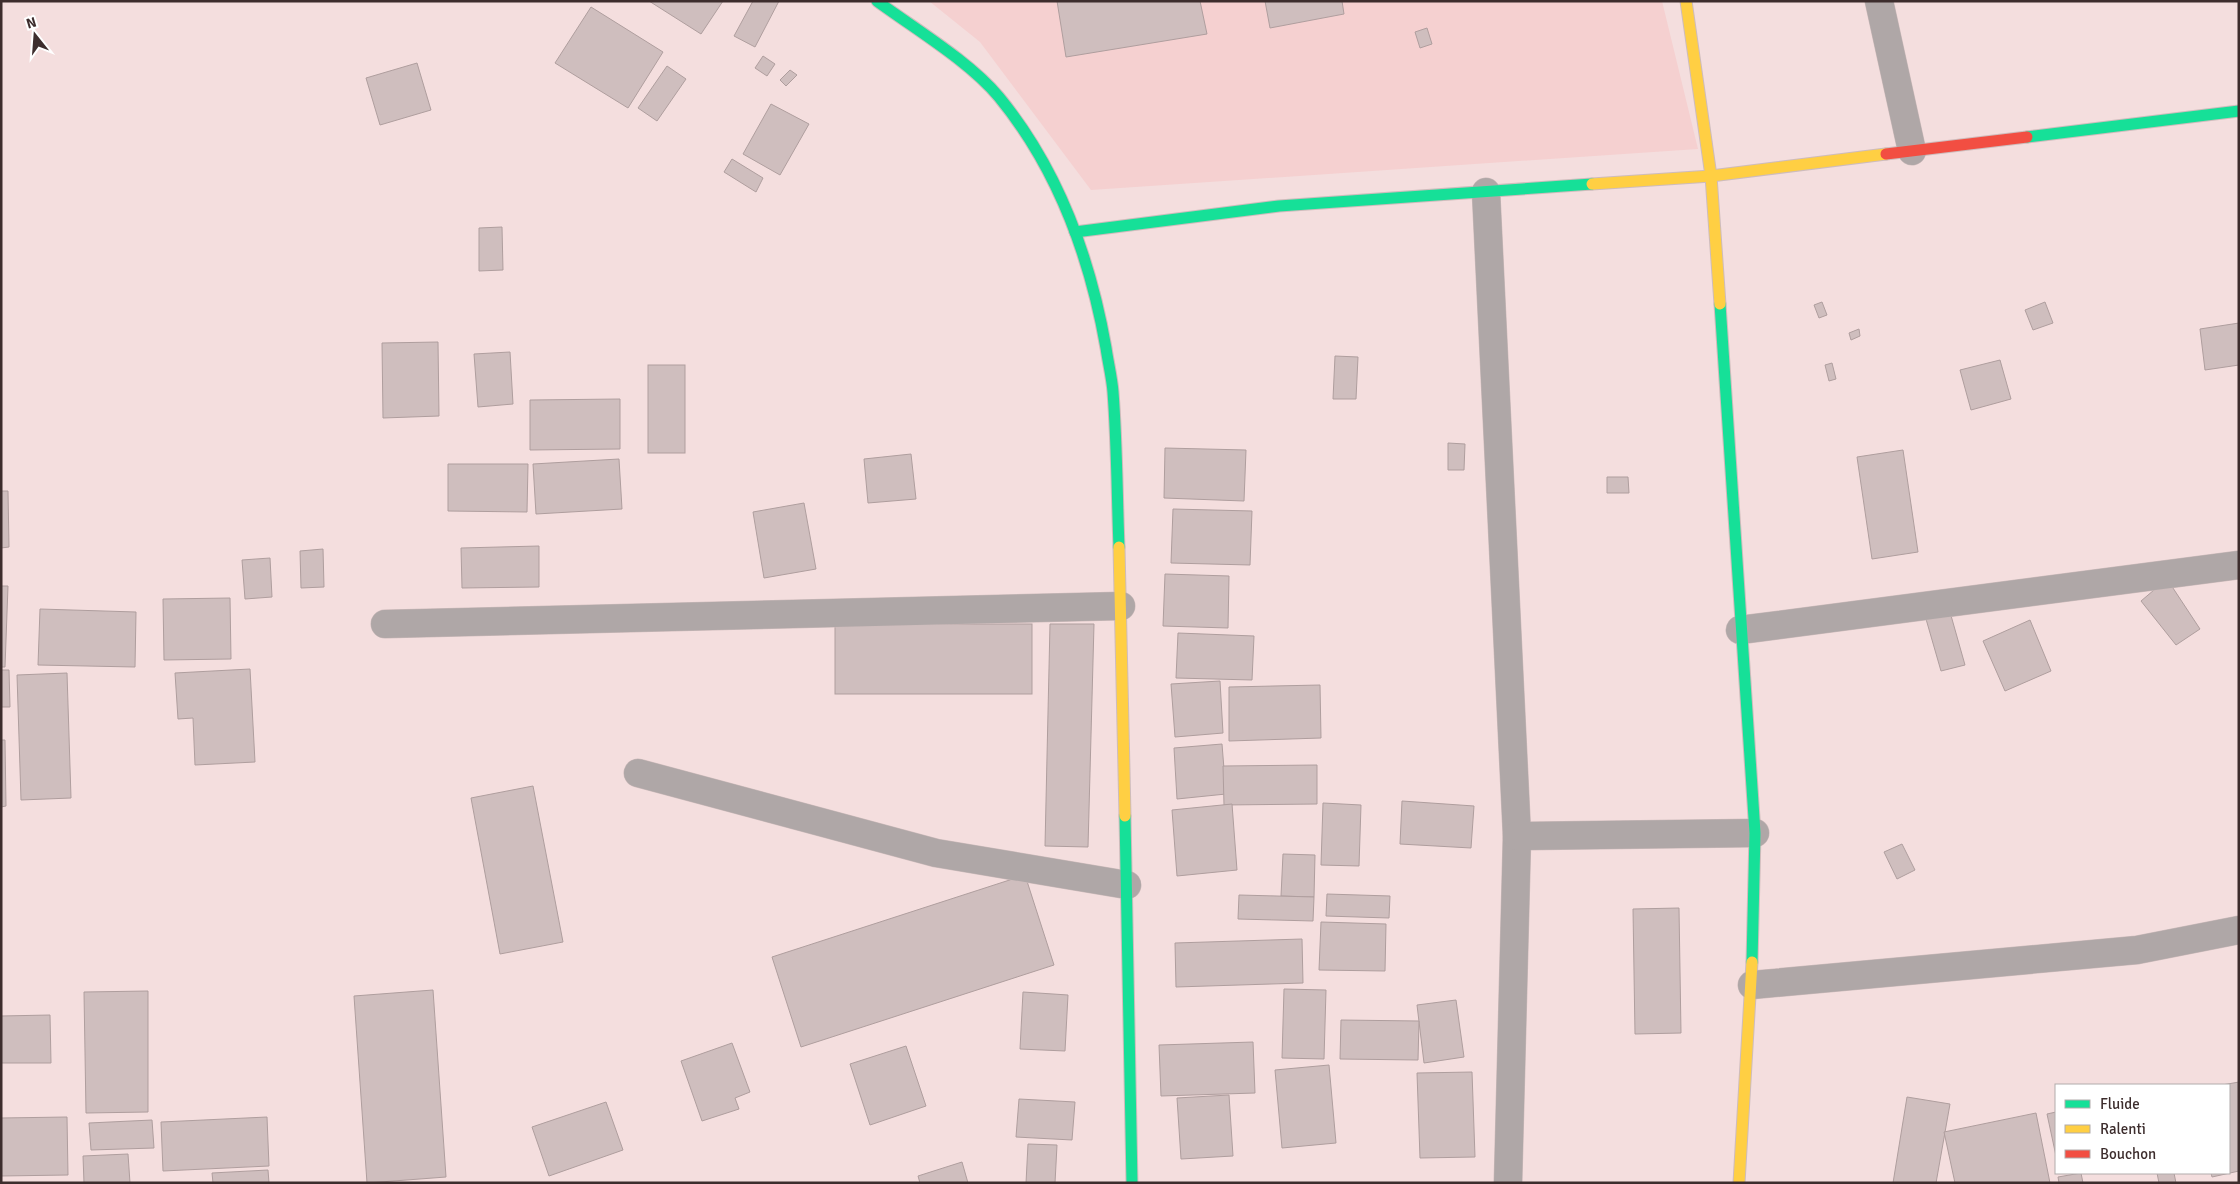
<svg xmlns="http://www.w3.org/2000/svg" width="2240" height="1184" font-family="Signika,sans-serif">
<rect width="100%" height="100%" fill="#f4dede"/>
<path fill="#f5d0d0" d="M929,1H1662L1698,149L1091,190L980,42Z"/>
<g fill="#cfbebe" stroke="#af9e9e">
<path d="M649,1H723L701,34Z"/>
<path d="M753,1H779L755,47L734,36Z"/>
<path d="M1057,1H1200L1207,34L1066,57Z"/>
<path d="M1265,1H1342L1344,14L1270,28Z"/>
<path d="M591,7L663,52L628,108L555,63Z"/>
<path d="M1427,28L1432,44L1420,48L1415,32Z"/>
<path d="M763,56L775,64L767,76L755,68Z"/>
<path d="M417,63L431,110L380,125L366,78Z"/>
<path d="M667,66L686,79L657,121L638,108Z"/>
<path d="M790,70L797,75L786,86L780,80Z"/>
<path d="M771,104L809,124L780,175L743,154Z"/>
<path d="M732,159L763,178L756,192L724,172Z"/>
<path d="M502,227L503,270L479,271V228Z"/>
<path d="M1822,302L1827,315L1819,318L1814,305Z"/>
<path d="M2045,302L2053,323L2033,330L2025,310Z"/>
<path d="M2239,323V365L2205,370L2200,329Z"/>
<path d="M1859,329L1860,336L1851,340L1849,333Z"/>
<path d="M438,342L439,416L383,418L382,343Z"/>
<path d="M510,352L513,404L478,407L474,354Z"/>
<path d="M1335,356L1358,357L1356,399H1333Z"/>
<path d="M2000,360L2011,399L1971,410L1960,370Z"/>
<path d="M1832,363L1836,379L1829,381L1825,365Z"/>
<rect x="648" y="365" width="37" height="88"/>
<path d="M620,399V449L530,450V400Z"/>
<path d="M1448,443L1465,444L1464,470H1448Z"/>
<path d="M1165,448L1246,450L1244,501L1164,498Z"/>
<path d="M1903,450L1918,552L1872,559L1857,457Z"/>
<path d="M911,454L916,499L868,503L864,459Z"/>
<path d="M619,459L622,509L536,514L533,464Z"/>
<path d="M448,464H528L527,512L448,511Z"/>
<path d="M1607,477H1628L1629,493H1607Z"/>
<path d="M1,491H8L9,547L1,548Z"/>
<path d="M804,503L816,569L764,578L753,512Z"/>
<path d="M1173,509L1252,511L1250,565L1171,563Z"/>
<path d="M539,546V587L462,588L461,548Z"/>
<path d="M323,549L324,587L301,588L300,551Z"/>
<path d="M270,558L272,597L245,599L242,560Z"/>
<path d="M1165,574L1229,576L1228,628L1163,626Z"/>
<path d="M2167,579L2200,629L2176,645L2141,601Z"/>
<path d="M1,586H8L5,667H1Z"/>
<path d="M230,598L231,659L164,660L163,599Z"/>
<path d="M40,609L136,612L135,667L38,665Z"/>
<path d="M1950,612L1965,665L1941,671L1926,619Z"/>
<path d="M2030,620L2051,671L2005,691L1983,641Z"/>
<rect x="835" y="624" width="197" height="70"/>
<path d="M1050,624H1094L1088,847L1045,846Z"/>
<path d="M1178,633L1254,636L1252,680L1176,678Z"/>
<path d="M250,669L255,762L195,765L193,718L178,719L175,673Z"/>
<path d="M1,670H9L10,707H1Z"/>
<path d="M67,673L71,798L21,800L17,675Z"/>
<path d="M1220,681L1223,733L1175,737L1171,684Z"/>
<path d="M1320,685L1321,738L1229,741V687Z"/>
<path d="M1,740H5L6,806L1,807Z"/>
<path d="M1222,744L1226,794L1177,799L1174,748Z"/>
<path d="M1317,765V804L1224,805L1223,766Z"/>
<path d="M533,786L563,942L500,954L471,798Z"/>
<path d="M1402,801L1474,806L1471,848L1400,844Z"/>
<path d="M1323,803L1361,805L1359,866L1321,865Z"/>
<path d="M1232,804L1237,870L1177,876L1172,810Z"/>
<path d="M1902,844L1915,870L1897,879L1884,852Z"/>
<path d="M1283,854L1315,855L1314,897L1281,896Z"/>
<path d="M1025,875L1054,965L801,1047L772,957Z"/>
<path d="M1327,894L1390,896L1389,918L1326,916Z"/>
<path d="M1239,895L1314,897L1313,921L1238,919Z"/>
<path d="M1679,908L1681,1033L1635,1034L1633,909Z"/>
<path d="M1321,922L1386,924L1385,971L1319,970Z"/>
<path d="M1302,939L1303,983L1176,987L1175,943Z"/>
<path d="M1284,989L1326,990L1324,1059L1282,1058Z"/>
<path d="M433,990L446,1177L367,1183L354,996Z"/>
<path d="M148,991V1112L86,1113L84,992Z"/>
<path d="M1023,992L1068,995L1065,1051L1020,1049Z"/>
<path d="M1456,1000L1464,1057L1424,1063L1417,1005Z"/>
<path d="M50,1015L51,1063H1V1016Z"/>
<path d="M1341,1020L1419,1021L1418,1060L1340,1059Z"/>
<path d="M1253,1042L1255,1093L1161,1096L1159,1045Z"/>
<path d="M732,1043L750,1092L735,1098L739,1109L702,1121L681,1061Z"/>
<path d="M906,1046L926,1106L870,1125L850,1064Z"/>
<path d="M1329,1065L1336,1143L1282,1148L1275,1070Z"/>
<path d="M1472,1072L1475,1157L1420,1158L1417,1073Z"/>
<path d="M2239,1082V1171L2212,1177L2211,1173H2229V1085H2222Z"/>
<path d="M1229,1095L1233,1156L1181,1159L1177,1098Z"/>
<path d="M1907,1097L1950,1104L1936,1183H1893Z"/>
<path d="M1019,1099L1075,1102L1072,1140L1016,1137Z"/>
<path d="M606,1102L623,1150L549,1176L532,1127Z"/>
<path d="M2056,1112V1156L2047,1114Z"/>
<path d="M2036,1113L2050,1183H1955L1944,1132Z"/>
<path d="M67,1117L68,1175L1,1176V1118Z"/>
<path d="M267,1117L269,1166L163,1171L161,1122Z"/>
<path d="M152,1120L154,1148L91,1150L89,1123Z"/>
<path d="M1028,1144L1057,1145L1055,1183H1026Z"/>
<path d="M128,1154L130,1183H84L83,1156Z"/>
<path d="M962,1162L968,1183H920L918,1176Z"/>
<path d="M268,1170L269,1183H213L212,1173Z"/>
<path d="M2081,1173L2083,1183H2059L2058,1177Z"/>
<path d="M2157,1173H2174L2176,1183H2159Z"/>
</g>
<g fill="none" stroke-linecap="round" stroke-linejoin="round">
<g stroke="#cebcbc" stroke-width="29">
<g id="street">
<path d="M1879,1L1912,151"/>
<path d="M1486,192L1517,836L1508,1183"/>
<path d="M385,624L1121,606"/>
<path d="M1740,630L2239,565"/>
<path d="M638,773L936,853L1127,885"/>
<path d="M1517,836L1755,833"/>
<path d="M1752,985L2137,950L2239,930"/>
</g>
</g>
<g stroke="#cebcbc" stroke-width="13">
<g id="fast">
<path d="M877,1C915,29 969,61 999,97C1058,169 1090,257 1106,348C1108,362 1112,378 1113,392C1117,444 1117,496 1119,547"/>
<path d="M2027,137L2239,111"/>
<path d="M1075,232L1279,206L1592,184"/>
<path d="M1720,304L1755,833L1752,962"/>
<path d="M1125,816L1132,1183"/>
</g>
</g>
<g stroke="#cebcbc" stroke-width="13">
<g id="slow">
<path d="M1686,1L1711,176L1720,304"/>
<path d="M1592,184L1711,176L1886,154"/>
<path d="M1119,547L1125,816"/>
<path d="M1739,1183L1752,962"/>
</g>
</g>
<g stroke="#cebcbc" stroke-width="13">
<path id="jam" d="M1886,154L2027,137"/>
</g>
<use href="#street" stroke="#afa7a7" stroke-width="28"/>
<use href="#fast" stroke="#16e098" stroke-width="11"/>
<use href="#slow" stroke="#ffcf43" stroke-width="11"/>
<use href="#jam" stroke="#f24e42" stroke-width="11"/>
</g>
<rect width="2240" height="1184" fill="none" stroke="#3d2d2d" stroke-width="5"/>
<rect x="2055" y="1084" width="175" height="90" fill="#ffffff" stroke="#b1abab"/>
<rect x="2065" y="1100" width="25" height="8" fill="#16e098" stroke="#b1abab"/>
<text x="2100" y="1109" font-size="15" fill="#3d2d2d">Fluide</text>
<rect x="2065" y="1125" width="25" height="8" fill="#ffcf43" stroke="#b1abab"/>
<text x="2100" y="1134" font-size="15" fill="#3d2d2d">Ralenti</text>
<rect x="2065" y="1150" width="25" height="8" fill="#f24e42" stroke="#b1abab"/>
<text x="2100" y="1159" font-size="15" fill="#3d2d2d">Bouchon</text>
<g transform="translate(35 35) rotate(343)" stroke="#ffffff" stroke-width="4" paint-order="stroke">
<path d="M0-4L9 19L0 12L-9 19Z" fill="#3d2d2d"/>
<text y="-8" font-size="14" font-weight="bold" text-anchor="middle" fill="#3d2d2d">N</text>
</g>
</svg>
